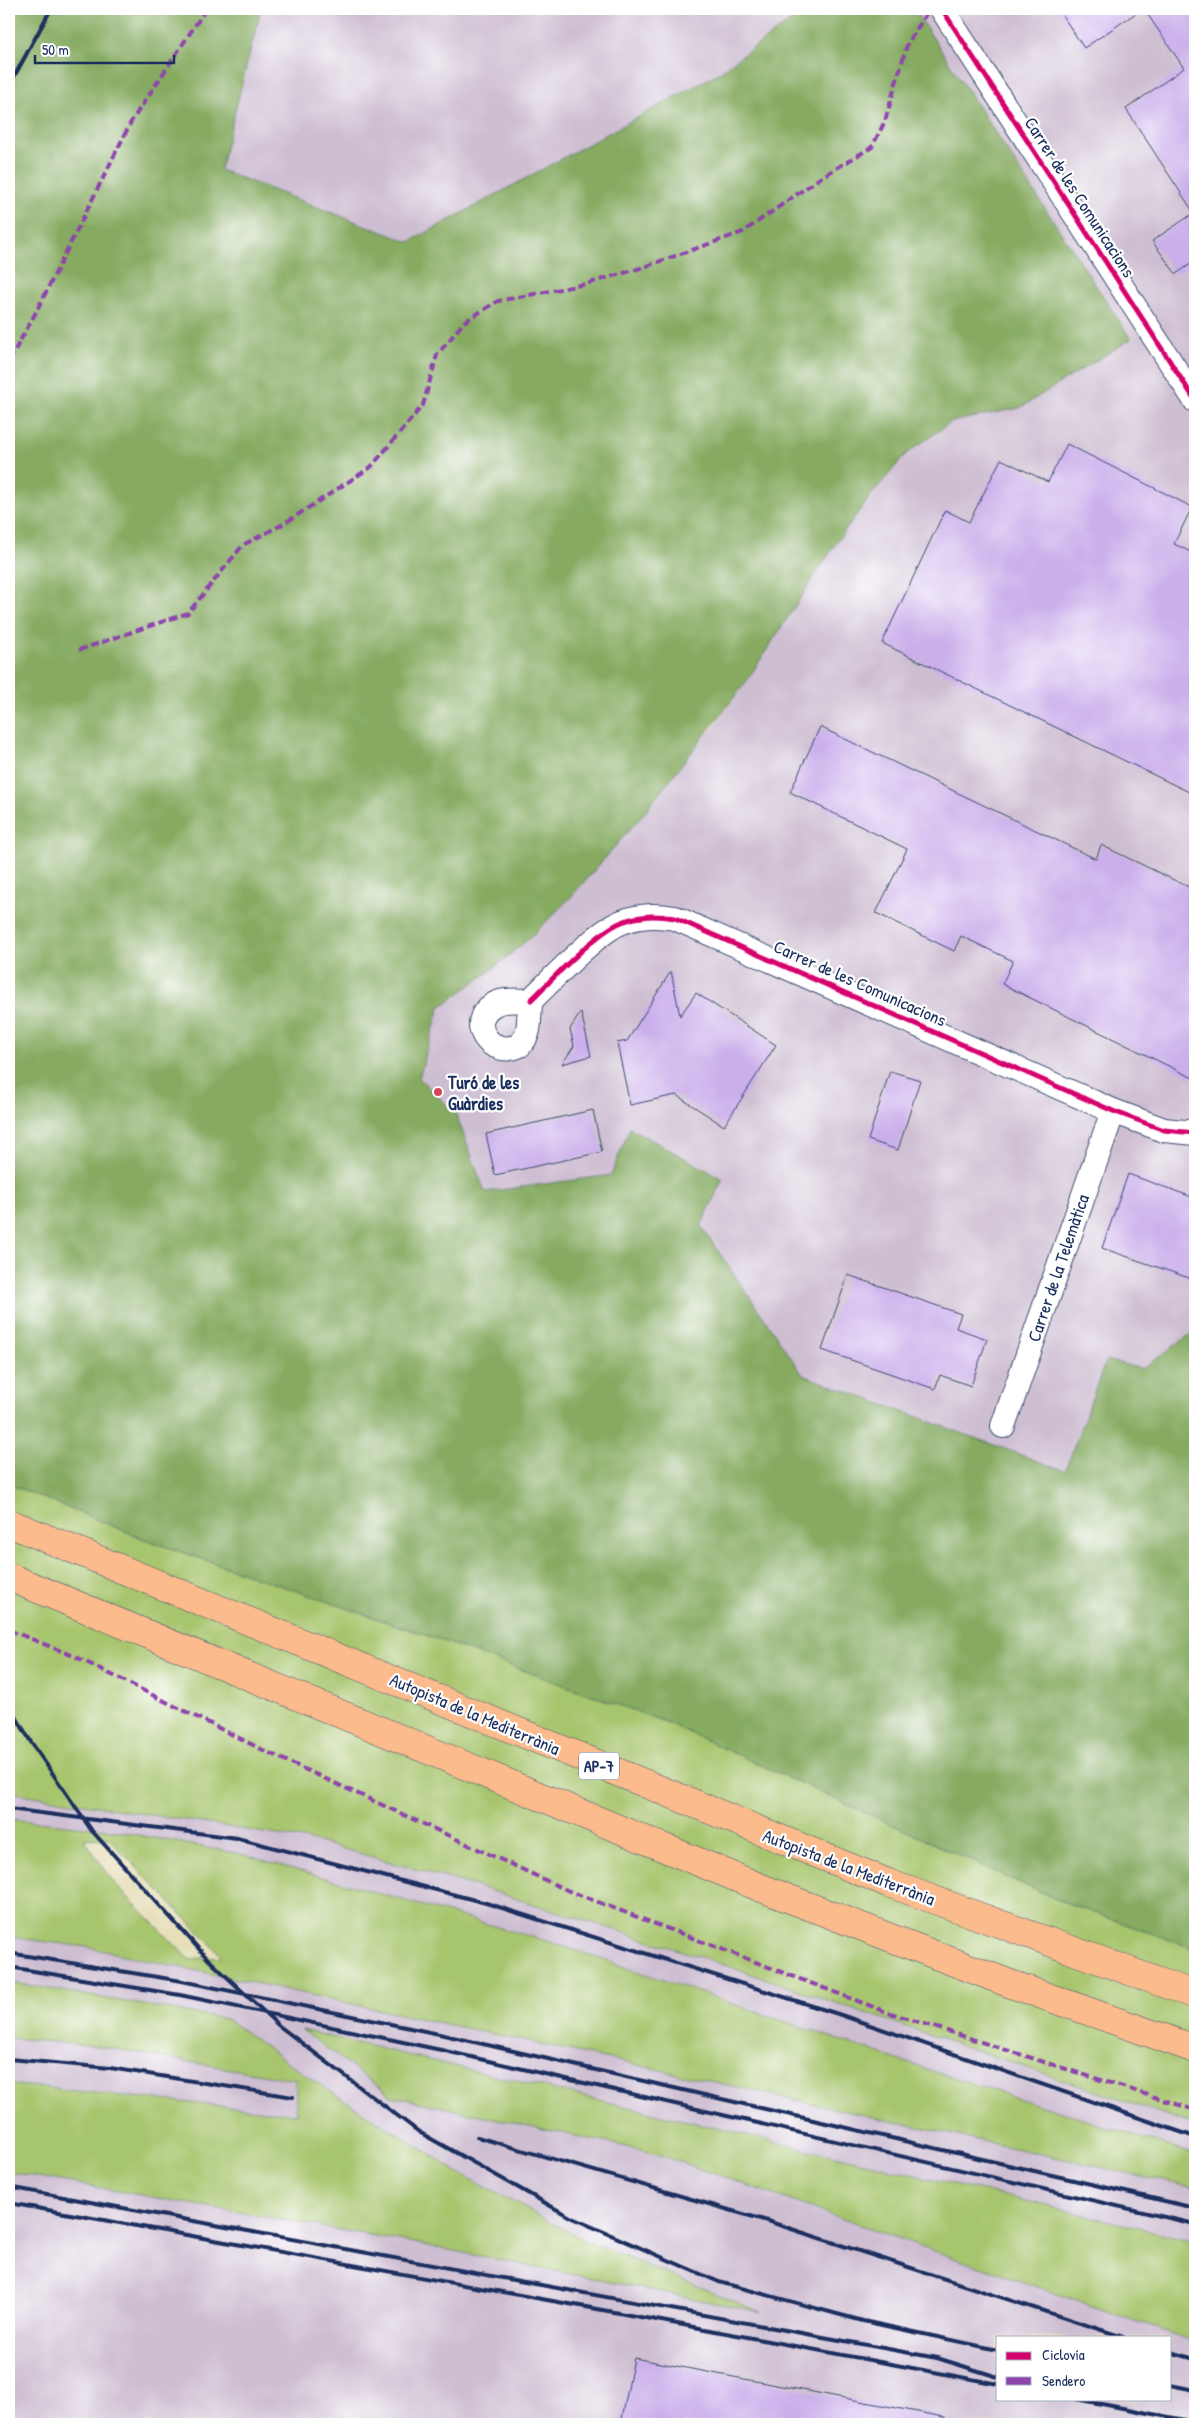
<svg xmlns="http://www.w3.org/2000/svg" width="1204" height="2433" font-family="'Patrick Hand',sans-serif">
<rect width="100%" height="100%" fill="#fff"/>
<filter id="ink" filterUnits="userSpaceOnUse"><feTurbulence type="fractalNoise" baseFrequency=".02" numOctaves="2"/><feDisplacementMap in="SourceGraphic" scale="10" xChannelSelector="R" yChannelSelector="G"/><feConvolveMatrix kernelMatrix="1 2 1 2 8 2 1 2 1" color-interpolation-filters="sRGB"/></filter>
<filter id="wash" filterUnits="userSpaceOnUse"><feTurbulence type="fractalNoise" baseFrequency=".0096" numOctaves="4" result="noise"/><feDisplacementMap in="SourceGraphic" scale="20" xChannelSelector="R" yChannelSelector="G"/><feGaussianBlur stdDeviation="1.12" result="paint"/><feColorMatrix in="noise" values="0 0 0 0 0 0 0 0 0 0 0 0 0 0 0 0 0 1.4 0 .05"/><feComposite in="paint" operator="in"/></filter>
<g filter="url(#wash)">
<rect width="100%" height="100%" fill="#e6dfba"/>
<g fill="#cebed2" fill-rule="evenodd">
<path d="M261,9H808L715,75L409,242L220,171Z"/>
<path d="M914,9H1195V1331L1142,1369L1106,1360L1065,1471L803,1375L701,1226L723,1180L611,1175L485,1192L456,1114L419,1078L440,1007L489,972L532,936L713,727L746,682L838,540L871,495L906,454L951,422L1020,408L1130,340Z"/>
<path d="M9,1792L315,1841L479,1887L701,1957L1195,2125V2155L898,2060L557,1944L241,1854L106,1829L9,1819Z"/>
<path d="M9,1937L86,1947L651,2068L1195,2188V2241L303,2031L391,2096L654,2153L1195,2342V2424H9V2172L409,2242L758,2311L586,2241L458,2172L311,2079L227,2019L9,1982ZM998,2337H1170V2399H998Z"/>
<path d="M9,2038L96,2046L296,2080V2114L9,2084Z"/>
</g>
<g fill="#a7c56d" stroke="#617a66" fill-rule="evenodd">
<path d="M9,1484L147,1540L446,1642L668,1723L1056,1899L1195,1949V2125L701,1957L479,1887L315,1841L9,1792Z"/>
<path d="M9,1819L106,1829L241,1854L557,1944L898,2060L1195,2155V2188L651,2068L86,1947L9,1937ZM108,1838L221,1955V1956L189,1959L115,1884L84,1839Z"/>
<path d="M9,1982L227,2019L311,2079L458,2172L586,2241L761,2312L409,2242L9,2172V2084L296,2114V2080L96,2046L9,2038Z"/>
<path d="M302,2030L1195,2241V2342L654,2153L391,2096Z"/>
</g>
<path fill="#85aa60" stroke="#506c5f" d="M9,9H261L220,170L409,242L715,75L808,9H914L1131,339L1020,408L951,422L906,454L871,495L838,540L746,682L644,813L571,897L532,936L489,972L440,1007L419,1078L456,1114L485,1192L611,1175L630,1128L723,1179L701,1226L803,1375L1065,1471L1106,1360L1142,1369L1195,1331V1949L1056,1899L668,1723L446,1642L147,1540L9,1484Z"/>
<g id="blocks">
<g fill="#caafeb">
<path d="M1058,9H1142L1084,48Z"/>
<path d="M1144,9H1195V261L1176,274L1152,241L1194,213L1126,109L1184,68Z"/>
<path d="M1067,444L1192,507L1174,544L1195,554V779L1189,792L882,643L945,510L969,522L1001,459L1048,482Z"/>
<path d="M820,727L1096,859L1101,845L1195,890V1079L1002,984L1013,961L961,936L954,951L876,913L907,849L790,792Z"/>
<path d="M671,971L680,1016L696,993L776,1045L724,1126L676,1095L630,1105L617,1043L627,1041Z"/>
<path d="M581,1012L591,1056L562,1064L574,1046L570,1029Z"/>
<path d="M890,1071L920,1080L898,1150L868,1140Z"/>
<path d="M593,1110L602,1152L495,1175L486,1134Z"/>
<path d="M1128,1174L1195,1198V1280L1102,1248Z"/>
<path d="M848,1275L961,1314L956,1328L987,1339L971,1386L940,1375L935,1389L822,1350Z"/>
<path d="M634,2358L944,2417V2424H621Z"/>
</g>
</g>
</g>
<g filter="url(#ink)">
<use href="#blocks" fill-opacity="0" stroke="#39496c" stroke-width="1"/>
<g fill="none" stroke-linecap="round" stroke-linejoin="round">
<g stroke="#39496c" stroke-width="26">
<g id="minor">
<path d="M942,9L1195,400"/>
<path d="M531,1000C553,979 596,932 622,922C640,915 656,915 675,918L1113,1111L1164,1130L1195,1133"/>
<path d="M531,1000C527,1017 533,1031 520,1045C489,1060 466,1021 493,1005C504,998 519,1002 531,1000Z"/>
<path d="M1003,1426L1113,1111"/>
</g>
</g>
<g stroke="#39496c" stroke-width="29">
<g id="highway">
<path d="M9,1523L888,1883L1195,1995"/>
<path d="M9,1577L764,1889L1008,1983L1195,2049"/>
</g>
</g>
<use href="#minor" stroke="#fff" stroke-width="24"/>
<use href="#highway" stroke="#fbbb8c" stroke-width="28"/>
<g stroke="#1b2f5e" stroke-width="4">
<path d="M9,86L51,9"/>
<path d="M9,1705L31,1742L92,1831L208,1959L278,2025L419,2132L572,2218L719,2282L863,2321L998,2350"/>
<path d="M9,1809L237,1838L486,1903L838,2014L1195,2137"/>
<path d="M9,1953L182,1981L444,2035L1195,2208"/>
<path d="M9,1967L180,1995L441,2050L1195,2224"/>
<path d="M9,2059L110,2068L293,2097"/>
<path d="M477,2137L764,2220L1123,2337"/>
<path d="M9,2187L937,2358L998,2377"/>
<path d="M9,2203L608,2311L998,2384"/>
<path d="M1170,2352L1195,2359"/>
<path d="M1170,2385L1195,2390"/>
<path d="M1076,2399L1195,2422"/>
</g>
<g stroke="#8e44ad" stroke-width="4" stroke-dasharray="8 4" stroke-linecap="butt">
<path d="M9,361L36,312L131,122L206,9"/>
<path d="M79,650L188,613L243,545L285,523L371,467L423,405L437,355L464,322L498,301L586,284L644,267L743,232L820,178L872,147L885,121L907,45L929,9"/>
<path d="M9,1630L76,1657L265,1751L569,1891L884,2011L1195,2110"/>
</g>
<g stroke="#fff" stroke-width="8">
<g id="cycleway">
<path d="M942,9L1195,400"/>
<path d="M531,1000C553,979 596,932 622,922C640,915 656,915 675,918L1113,1111L1164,1130L1195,1133"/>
</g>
</g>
<use href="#cycleway" stroke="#d6006c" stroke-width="5"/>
</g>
</g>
<circle fill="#d1495b" stroke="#fff" stroke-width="2" cx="438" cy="1092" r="5"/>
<g text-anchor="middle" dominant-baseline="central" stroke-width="4.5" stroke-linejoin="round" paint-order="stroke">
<rect fill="#fff" stroke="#5f6d8e" stroke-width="1" x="579" y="1752.5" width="40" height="27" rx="4"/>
<g font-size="16" font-weight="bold" fill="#1b2f5e">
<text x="599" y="1766">AP-7</text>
</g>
<g font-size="18" fill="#1b2f5e" stroke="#fff">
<text transform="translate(1080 197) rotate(57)">Carrer de les Comunicacions</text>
<text transform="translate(860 983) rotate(24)">Carrer de les Comunicacions</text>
<text transform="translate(1058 1268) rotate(-71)">Carrer de la Telemàtica</text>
<text transform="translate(475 1714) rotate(23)">Autopista de la Mediterrània</text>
<text transform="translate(849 1867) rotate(21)">Autopista de la Mediterrània</text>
</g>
<g font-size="18" font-weight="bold" fill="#1b2f5e" stroke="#fff" text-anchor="start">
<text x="448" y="1082">Turó de les<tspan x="448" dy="21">Guàrdies</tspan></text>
</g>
</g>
<rect width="1204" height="2433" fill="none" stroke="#fff" stroke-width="30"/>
<rect x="996" y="2336" width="175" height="65" fill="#ffffff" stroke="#a4acbf"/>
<rect x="1006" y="2352" width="25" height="8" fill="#d6006c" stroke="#a4acbf"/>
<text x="1042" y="2360" font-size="15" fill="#1b2f5e">Ciclovía</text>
<rect x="1006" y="2377" width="25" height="8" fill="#8e44ad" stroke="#a4acbf"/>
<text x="1042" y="2386" font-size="15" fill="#1b2f5e">Sendero</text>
<path d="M35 55v8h139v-8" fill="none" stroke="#1b2f5e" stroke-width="2.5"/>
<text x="42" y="55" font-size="15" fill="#1b2f5e" stroke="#ffffff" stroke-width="4" paint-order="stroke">50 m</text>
</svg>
